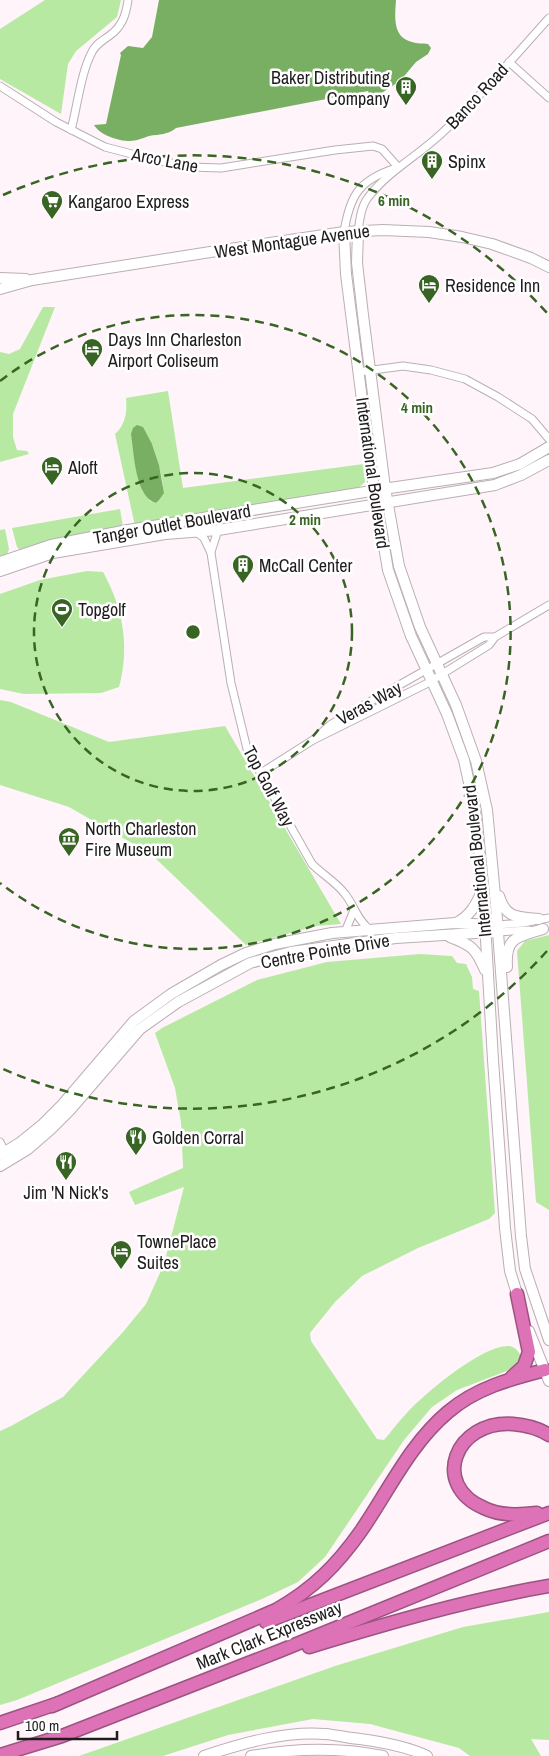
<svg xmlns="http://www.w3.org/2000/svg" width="549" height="1756" font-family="'Archivo Narrow',sans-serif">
<rect width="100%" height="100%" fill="#fef4fa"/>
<g fill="#b7e9a3" fill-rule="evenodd">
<path d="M45,0H121L117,17L76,51L68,64L61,114L0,79V29Z"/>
<path d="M43,307H55L13,414V437L17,450L27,451L29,454L0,462V352L9,354L20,349Z"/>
<path d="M168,391L183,488L364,464L365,482L358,488L135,526L115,434C126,424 127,412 126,398ZM152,444C156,455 165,484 163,493C163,497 159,500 156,503L150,501L142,491Z"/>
<path d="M120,509L123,527L21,551L17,547L12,528Z"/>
<path d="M5,529L9,549L7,555L0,558V530Z"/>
<path d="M87,571L103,572C123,608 130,647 119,687L101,693L24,694L0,689V594L40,580Z"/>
<path d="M0,700L11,702L109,742L225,726L341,924L316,926L246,945L151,854L69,807L0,785Z"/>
<path d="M549,935V1210L536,1202L517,951L525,941Z"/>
<path d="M420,954L452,956L457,963L466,964L472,977L473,989L479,991L495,1213L489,1219L418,1248L362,1276L335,1302L310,1333L311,1341L377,1439L384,1440C391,1432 398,1422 406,1414C424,1394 481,1346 508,1346C514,1346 517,1350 520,1354V1361L512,1369L457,1390L432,1407L404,1440L325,1557L298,1582L262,1599L17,1700L0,1705V1431L11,1426L63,1397L123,1332L146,1304L164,1264L184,1187L135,1205L129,1192L183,1168L181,1122L175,1088L155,1033L162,1028L257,980L327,962Z"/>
<path d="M549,1612V1740L531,1739L541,1756H470L459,1748L370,1724L313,1719L228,1735L163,1756H79L335,1666L463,1627Z"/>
</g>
<g fill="#79af63">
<path d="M159,0H396C395,16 392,37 412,42C417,44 423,43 428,44L431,48L428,54L416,62L400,81L371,100L368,91L176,128C168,135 159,134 149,136C143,138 136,141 130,141C118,141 100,135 94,125L106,124L121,55L120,53L128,46L143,48L152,37Z"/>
<path d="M137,425L143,427L152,444L159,465L164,493L160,499L156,503C135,498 134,452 131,434L133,428Z"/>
</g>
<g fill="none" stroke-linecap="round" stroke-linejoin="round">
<g stroke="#b9afb5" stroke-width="9">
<g id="street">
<path d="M509,62L549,98"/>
<path d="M0,86L56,122L105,147L151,159L190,167L221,168L335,150L373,146L382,149L398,167"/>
<path d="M71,130C77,108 81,72 92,52C96,44 102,41 109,36C122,27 126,15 128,0"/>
<path d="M358,231C360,219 361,205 370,195C390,170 419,155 442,133C480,97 514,57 549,18"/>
<path d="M344,232C350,195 359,180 396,168"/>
<path d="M358,372L403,366L431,370L465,379L498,397L532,419L549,439"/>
<path d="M196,532L204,538L211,553L231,683L247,749L312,864C322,874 337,883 345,894C356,908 355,917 370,930"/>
<path d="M211,552L218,530"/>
<path d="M313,740L330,725L343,717L484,637H495L549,605"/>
<path d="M261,773L313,740L426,684L489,645L495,637"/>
<path d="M497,925L523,923L549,918"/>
<path d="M345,932L354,910"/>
<path d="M498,932L529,930"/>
<path d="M0,1142L6,1154"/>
</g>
</g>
<g stroke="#b9afb5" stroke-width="12">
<g id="secondary">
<path d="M358,231L357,263L363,315L385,488L399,566L420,627L456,705L476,761L487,810L496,906L521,1236L525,1269L549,1340"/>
<path d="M344,232L346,274L370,463L388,570L411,636L447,714L464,760L475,810L483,888L493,1060L505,1228L510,1271L519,1300"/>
<path d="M0,278L26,279"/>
<path d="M0,289L32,280L223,250L344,232L383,230L429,232L462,237L492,244L531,258L549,267"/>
<path d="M0,562L51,545L128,530L390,488L493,473L520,464L549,447"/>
<path d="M0,571L53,553L165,534L218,530L495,485L521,475L549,460"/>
<path d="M499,896C506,919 518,917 539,919"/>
<path d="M456,923C470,916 476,905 482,891"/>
<path d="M450,937C472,945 476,949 485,970"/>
<path d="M507,967C505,937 517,937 543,929"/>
<path d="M0,1155L21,1142L42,1125L62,1105L134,1021L171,994L221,965L246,953L275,944L332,933L455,923L491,925"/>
<path d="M0,1166L28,1149L50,1130L70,1110L140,1029L178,1002L250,963L291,952L348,944L396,938L492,932"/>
<path d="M529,1331L549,1381"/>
<path d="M204,1756C243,1743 284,1731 325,1734C337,1735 348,1738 360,1739C383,1742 406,1746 427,1756"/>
<path d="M251,1756C295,1748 339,1747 383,1756"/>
</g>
</g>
<g stroke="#9b5481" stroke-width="15">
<g id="highway">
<path d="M512,1377L524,1366L529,1352L517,1294"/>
<path d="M537,1513C519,1515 500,1516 484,1508C430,1485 455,1420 513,1424C526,1425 538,1428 549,1435"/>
<path d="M266,1622L549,1513"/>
<path d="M309,1647C388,1623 467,1600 549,1586"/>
<path d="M52,1706L276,1610C313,1589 337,1565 361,1531C389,1490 410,1444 448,1412C476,1388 510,1379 545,1370"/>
<path d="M0,1723L59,1703"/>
<path d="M0,1755L62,1736L282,1650L549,1541"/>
</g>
</g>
<use href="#street" stroke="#fff" stroke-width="7"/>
<use href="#secondary" stroke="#fff" stroke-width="10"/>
<use href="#highway" stroke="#dd72b7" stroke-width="12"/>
</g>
<g fill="none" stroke="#396524" stroke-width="2.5" stroke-dasharray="9 6">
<circle cx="193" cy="632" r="159"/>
<path d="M0 381A317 317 0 1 1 0 883"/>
<path d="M547 951A476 476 0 0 1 3 1069M3 195A476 476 0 0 1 547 313"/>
</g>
<defs>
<g id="building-pin" transform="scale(1.125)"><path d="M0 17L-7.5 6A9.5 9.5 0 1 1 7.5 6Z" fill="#396524" stroke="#fff"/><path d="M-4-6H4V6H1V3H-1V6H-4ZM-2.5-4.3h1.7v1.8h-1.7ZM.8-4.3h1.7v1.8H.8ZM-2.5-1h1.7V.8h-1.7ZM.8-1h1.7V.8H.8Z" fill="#fff"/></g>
<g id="supermarket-pin" transform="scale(1.125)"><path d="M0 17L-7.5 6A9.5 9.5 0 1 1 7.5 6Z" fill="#396524" stroke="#fff"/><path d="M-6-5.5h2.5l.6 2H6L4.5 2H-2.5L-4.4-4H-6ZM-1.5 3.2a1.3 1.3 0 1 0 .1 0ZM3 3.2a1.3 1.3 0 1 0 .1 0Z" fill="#fff"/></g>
<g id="hotel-pin" transform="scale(1.125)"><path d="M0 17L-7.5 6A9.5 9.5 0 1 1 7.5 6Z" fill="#396524" stroke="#fff"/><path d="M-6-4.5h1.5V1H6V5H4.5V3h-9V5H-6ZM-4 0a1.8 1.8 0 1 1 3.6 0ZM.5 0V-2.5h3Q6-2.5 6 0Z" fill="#fff"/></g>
<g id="stadium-pin" transform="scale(1.125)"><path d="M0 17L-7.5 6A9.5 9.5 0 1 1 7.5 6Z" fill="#396524" stroke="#fff"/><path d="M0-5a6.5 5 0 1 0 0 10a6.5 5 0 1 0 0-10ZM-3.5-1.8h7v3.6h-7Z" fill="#fff"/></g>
<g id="museum-pin" transform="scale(1.125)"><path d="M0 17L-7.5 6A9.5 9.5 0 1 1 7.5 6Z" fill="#396524" stroke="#fff"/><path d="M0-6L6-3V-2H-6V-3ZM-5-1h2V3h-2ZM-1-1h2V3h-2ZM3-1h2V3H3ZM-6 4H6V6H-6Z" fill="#fff"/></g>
<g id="restaurant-pin" transform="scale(1.125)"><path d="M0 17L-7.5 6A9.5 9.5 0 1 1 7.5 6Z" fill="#396524" stroke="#fff"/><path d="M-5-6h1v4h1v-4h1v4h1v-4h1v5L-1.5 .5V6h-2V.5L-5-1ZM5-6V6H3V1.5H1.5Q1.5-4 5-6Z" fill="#fff"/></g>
</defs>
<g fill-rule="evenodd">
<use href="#building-pin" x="406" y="87"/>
<use href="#building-pin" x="432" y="161"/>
<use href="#supermarket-pin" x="52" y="201"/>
<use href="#hotel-pin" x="429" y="285"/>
<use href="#hotel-pin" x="92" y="349"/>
<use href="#hotel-pin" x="52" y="467"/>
<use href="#building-pin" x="243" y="565"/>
<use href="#stadium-pin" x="62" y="609"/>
<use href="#museum-pin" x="69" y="838"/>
<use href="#restaurant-pin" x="136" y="1137"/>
<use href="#restaurant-pin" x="66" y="1162"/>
<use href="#hotel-pin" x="121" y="1251"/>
</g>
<g text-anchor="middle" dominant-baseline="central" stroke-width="5" stroke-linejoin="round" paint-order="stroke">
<g font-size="18" fill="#201c1e" stroke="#fff" text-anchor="start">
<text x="390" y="77" text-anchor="end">Baker Distributing<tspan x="390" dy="21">Company</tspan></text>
<text x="448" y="161">Spinx</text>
<text x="68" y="201">Kangaroo Express</text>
<text x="445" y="285">Residence Inn</text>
<text x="108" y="339">Days Inn Charleston<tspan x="108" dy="21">Airport Coliseum</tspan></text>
<text x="68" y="467">Aloft</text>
<text x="259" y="565">McCall Center</text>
<text x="78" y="609">Topgolf</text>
<text x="85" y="828">North Charleston<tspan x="85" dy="21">Fire Museum</tspan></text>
<text x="152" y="1137">Golden Corral</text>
<text x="66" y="1192" text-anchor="middle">Jim 'N Nick's</text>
<text x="137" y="1241">TownePlace<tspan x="137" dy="21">Suites</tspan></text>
</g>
<g font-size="18" fill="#201c1e" stroke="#fff">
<text transform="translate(477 96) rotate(-47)">Banco Road</text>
<text transform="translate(165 160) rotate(11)">Arco Lane</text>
<text transform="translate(292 241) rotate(-8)">West Montague Avenue</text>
<text transform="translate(373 473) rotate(82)">International Boulevard</text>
<text transform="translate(172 524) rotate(-10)">Tanger Outlet Boulevard</text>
<text transform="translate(369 703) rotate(-29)">Veras Way</text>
<text transform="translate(269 786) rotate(62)">Top Golf Way</text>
<text transform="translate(477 861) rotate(-96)">International Boulevard</text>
<text transform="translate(325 951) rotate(-10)">Centre Pointe Drive</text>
<text transform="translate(269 1635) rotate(-22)">Mark Clark Expressway</text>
</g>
</g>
<circle cx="193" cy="632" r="8" fill="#396524" stroke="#fff" stroke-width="2.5"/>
<g font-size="15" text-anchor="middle" font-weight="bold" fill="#396524" stroke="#fff" stroke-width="5" stroke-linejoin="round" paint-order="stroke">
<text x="394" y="206">6 min</text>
<text x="417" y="413">4 min</text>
<text x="305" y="525">2 min</text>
</g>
<path d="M18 1731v8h99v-8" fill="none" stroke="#201c1e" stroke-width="2.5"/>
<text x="25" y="1731" font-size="15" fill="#201c1e" stroke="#ffffff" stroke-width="4" paint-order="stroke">100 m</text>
</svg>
